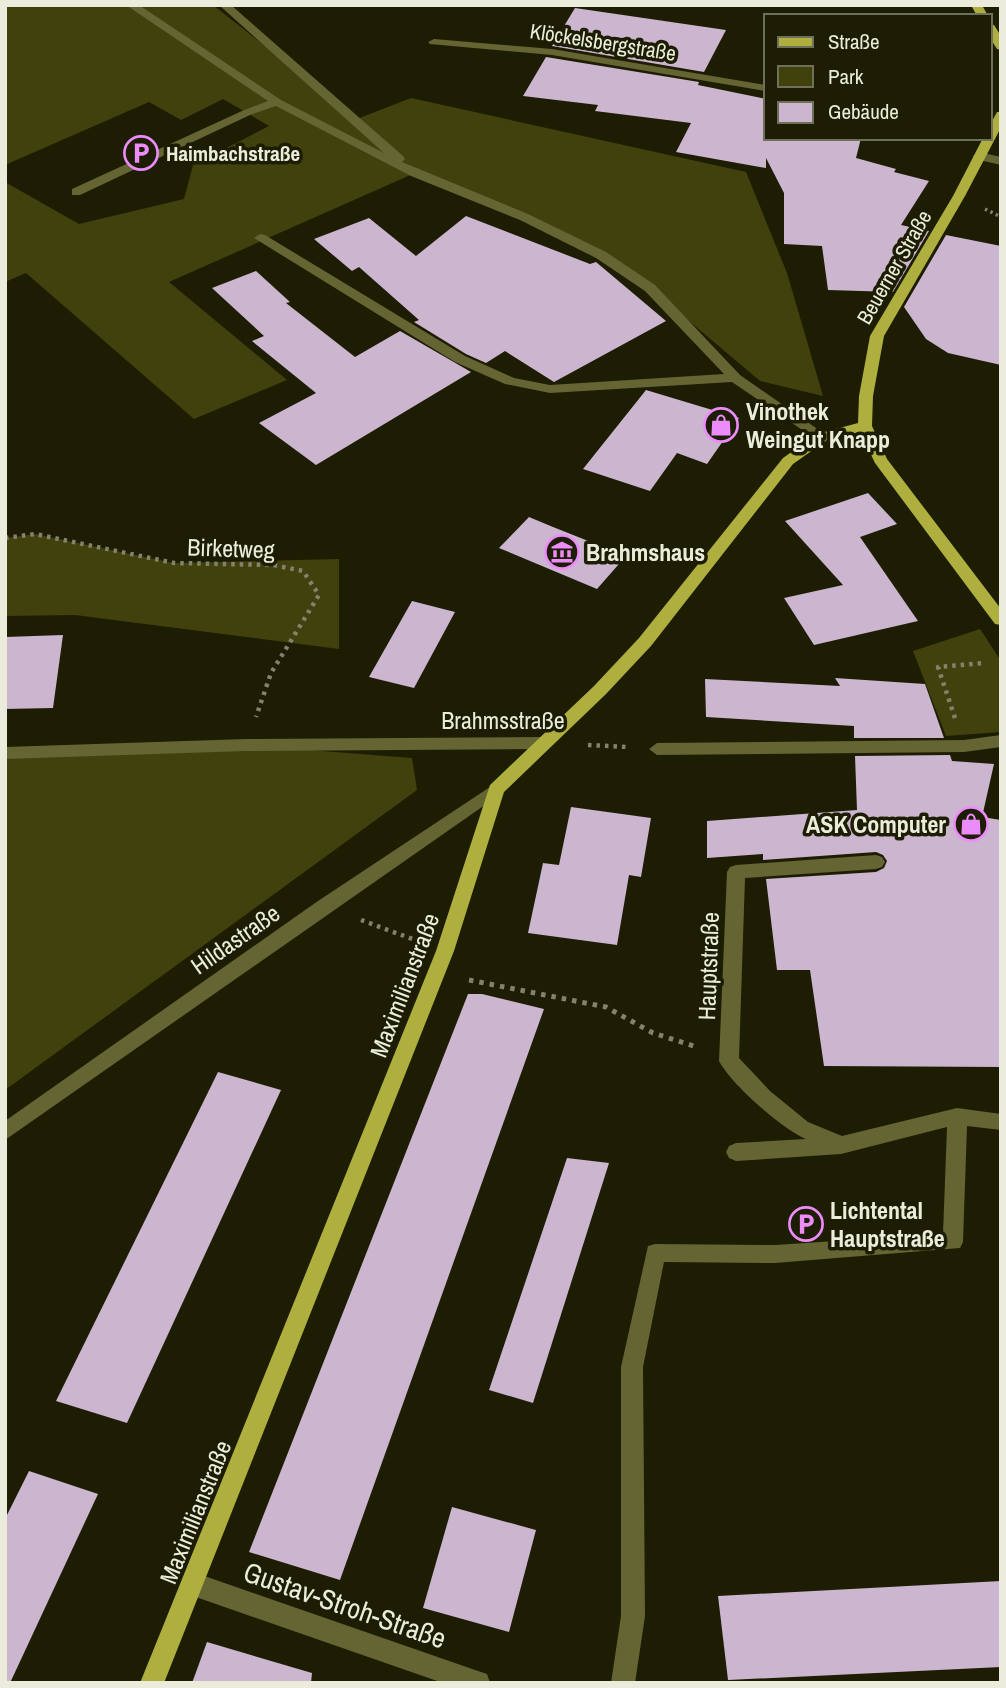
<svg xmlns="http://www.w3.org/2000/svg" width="1006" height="1688" font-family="'Archivo Narrow',sans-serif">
<rect width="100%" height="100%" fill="#1d1d03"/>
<g fill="#40410d">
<path d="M5,5H213L357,119L411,98L746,172L787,273L823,396L760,381L650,288L601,255L415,173L169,282L287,380L194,419L26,273L5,282V182L79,224L184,199L193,165L269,126L223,99L181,120L149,102L5,165Z"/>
<path d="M35,534L174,563L339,559V649L75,615L5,616V538Z"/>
<path d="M980,629L1001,661V732L946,736L913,651Z"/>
<path d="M246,745L412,758L417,790L5,1090V753Z"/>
</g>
<g fill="#ccb5cf">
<path d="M575,8L726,30L704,72L552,46Z"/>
<path d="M546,57L699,82L698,85L766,99V138H861L856,158L896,169L894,172L929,181L901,225L929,231L893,292L828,290L822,246L784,244V193L766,158V168L676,152L691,123L595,111L598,105L523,96Z"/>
<path d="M466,216L590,264L596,262L666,321L554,382L505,351L486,363L466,354L414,322L419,320L359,267L352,271L314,239L369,218L416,256Z"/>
<path d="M946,235L1001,246V365L948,353L926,339L904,307Z"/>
<path d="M256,271L290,302L286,303L355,357L400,331L471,372L316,465L259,423L316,393L252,341L264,336L212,288Z"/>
<path d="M646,390L739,418L707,464L677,453L650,491L583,469Z"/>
<path d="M868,493L897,524L860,537L918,621L814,645L784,598L843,585L785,521Z"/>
<path d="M529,517L553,527L626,556L597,589L499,548Z"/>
<path d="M412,601L455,612L414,688L369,677Z"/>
<path d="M63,635L53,708L5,709V637Z"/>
<path d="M835,678L925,684L944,738H854V726L706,717L705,679L840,686Z"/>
<path d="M950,755L952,761L994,764L982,817L1001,820V1067L824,1066L810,970H777L766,879L876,872L884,868L887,861L883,855L876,852L763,860V854L707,858V821L857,810L855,756Z"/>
<path d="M571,807L651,818L641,877L629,875L617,945L528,933L543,863L559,865Z"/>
<path d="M468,994H482L544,1009L340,1580L249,1552Z"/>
<path d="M218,1072L281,1090L127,1423L56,1401Z"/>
<path d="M567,1158L609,1163L533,1403L489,1390Z"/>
<path d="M29,1471L98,1494L10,1683H5V1519Z"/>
<path d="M452,1507L536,1530L509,1632L423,1608Z"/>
<path d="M1001,1581V1667L728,1680L718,1596Z"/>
<path d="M207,1642L312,1673L311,1683H192Z"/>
</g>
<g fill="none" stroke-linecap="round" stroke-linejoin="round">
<path stroke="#82826d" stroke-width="3.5" stroke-dasharray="2.5 3.5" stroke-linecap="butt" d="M985,209L1001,217"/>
<g stroke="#82826d" stroke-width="4.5" stroke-dasharray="3.5 5" stroke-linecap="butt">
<path d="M5,538L35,534L174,563L273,565L303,571L319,595L271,673L256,717"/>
<path d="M955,718L938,667L984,663"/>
<path d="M588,745L628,747"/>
<path d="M361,920L415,940"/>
</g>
<path stroke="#82826d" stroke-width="5" stroke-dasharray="4.5 6" stroke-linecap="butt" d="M469,980L606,1007L653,1033L697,1047"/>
<g fill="#646533" fill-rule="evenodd">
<path d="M126,5H139L281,100L384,153L219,5H231L403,156L405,159L402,162L528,214L606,252L655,285L740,375L829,437L827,440H817L732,382L550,393L505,384L455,362L254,238L260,234L265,235L465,356L514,378L550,385L724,374L645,291L596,258L520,220L411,176L276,106L250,115L80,195H72V189L242,111L268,101Z"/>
<path d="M434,39L552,49L766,85V91L552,55L430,44L428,42Z"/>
<path d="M979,152L1001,157V165L975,159L973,156Z"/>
<path d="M1001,735V747L964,752L657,755L649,749L657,743L964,740Z"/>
<path d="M545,737L553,743L545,749L246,751L5,759V747L246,739Z"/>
<path d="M496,783L505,789L502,793L5,1140V1121L318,901Z"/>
<path d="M876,855L882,857L885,862L882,867L876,869L745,878L739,1058L770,1091L808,1122L842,1136L957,1108L1001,1114V1130L967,1126L963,1242L960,1248L775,1263L664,1262L643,1367L645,1616L635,1683H611L621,1616V1367L648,1246L655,1244L775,1245L943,1234L947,1127L841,1154L736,1161L729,1158L726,1152L729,1146L736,1143L806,1139C782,1129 731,1084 719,1061L727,872L730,867L736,865Z"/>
<path d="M193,1572L478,1671L487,1674L490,1683H443L193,1596L185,1592L181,1584L185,1576Z"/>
</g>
<g fill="#aeaf3e" fill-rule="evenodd">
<path d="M971,5H982L988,16H977Z"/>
<path d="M990,24L994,25L1001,36V50L997,49L990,38Z"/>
<path d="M997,112H1001V127L996,137L965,196L884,336L873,396L872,426L887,459L1001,609V625L995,624L875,463L860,432L827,440L793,464L651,646L606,694L504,792L454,951L164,1683H140L436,951L490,785L594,686L639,638L783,458L817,434L858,423L859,396L870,336L953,196L983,138H990V125Z"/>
</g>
</g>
<defs>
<g id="parking-ring" transform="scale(1.75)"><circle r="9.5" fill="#1d1d03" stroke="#ec8cfb" stroke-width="1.5"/><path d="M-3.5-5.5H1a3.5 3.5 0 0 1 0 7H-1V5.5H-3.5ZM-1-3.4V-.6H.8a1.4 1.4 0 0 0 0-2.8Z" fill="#ec8cfb"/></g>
<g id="shop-ring" transform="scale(1.75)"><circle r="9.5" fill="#1d1d03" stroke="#ec8cfb" stroke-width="1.5"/><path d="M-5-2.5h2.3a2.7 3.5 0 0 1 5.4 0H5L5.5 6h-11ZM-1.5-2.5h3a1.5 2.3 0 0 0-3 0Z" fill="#ec8cfb"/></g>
<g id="museum-ring" transform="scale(1.75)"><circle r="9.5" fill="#1d1d03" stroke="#ec8cfb" stroke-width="1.5"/><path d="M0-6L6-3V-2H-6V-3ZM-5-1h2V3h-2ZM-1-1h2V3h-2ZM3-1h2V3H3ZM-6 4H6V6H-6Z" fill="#ec8cfb"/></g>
</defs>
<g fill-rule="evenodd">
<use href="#parking-ring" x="141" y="153"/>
<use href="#shop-ring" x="721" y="425"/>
<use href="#museum-ring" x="562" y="552"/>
<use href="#shop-ring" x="971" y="824"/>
<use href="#parking-ring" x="806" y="1224"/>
</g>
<g text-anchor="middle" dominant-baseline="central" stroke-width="7" stroke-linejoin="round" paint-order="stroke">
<g font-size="21" fill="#ebecdb" stroke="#1d1d03">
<text transform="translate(603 42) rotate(9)">Klöckelsbergstraße</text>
<text transform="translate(894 267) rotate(-60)">Beuerner Straße</text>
</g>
<g font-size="21" font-weight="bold" fill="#ebecdb" stroke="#1d1d03" text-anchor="start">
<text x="166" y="153">Haimbachstraße</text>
</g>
<g font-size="24" font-weight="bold" fill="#ebecdb" stroke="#1d1d03" text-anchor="start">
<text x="746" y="411">Vinothek<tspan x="746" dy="28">Weingut Knapp</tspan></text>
<text x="586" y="552">Brahmshaus</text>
<text x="946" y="824" text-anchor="end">ASK Computer</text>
<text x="830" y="1210">Lichtental<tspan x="830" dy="28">Hauptstraße</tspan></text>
</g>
<g font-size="24" fill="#ebecdb" stroke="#1d1d03">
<text transform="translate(231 548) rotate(2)">Birketweg</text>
<text x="503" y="720">Brahmsstraße</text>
<text transform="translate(235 939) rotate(-35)">Hildastraße</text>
<text transform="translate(708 966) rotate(-88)">Hauptstraße</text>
<text transform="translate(404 985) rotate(-69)">Maximilianstraße</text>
<text transform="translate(195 1512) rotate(-68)">Maximilianstraße</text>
</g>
<g font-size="28" fill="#ebecdb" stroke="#1d1d03">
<text transform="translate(345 1605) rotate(19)">Gustav-Stroh-Straße</text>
</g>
</g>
<rect width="1006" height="1688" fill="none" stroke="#ebecdb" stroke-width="14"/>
<rect x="764" y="14" width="228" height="126" fill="#1d1d03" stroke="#6f7059" stroke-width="2"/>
<rect x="778" y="37" width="35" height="10" fill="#aeaf3e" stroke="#6f7059" stroke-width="2"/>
<text x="828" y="49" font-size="21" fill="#ebecdb">Straße</text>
<rect x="778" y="66" width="35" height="21" fill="#40410d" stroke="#6f7059" stroke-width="2"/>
<text x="828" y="84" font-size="21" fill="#ebecdb">Park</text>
<rect x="778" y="102" width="35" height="21" fill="#ccb5cf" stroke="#6f7059" stroke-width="2"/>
<text x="828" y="119" font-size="21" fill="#ebecdb">Gebäude</text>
</svg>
